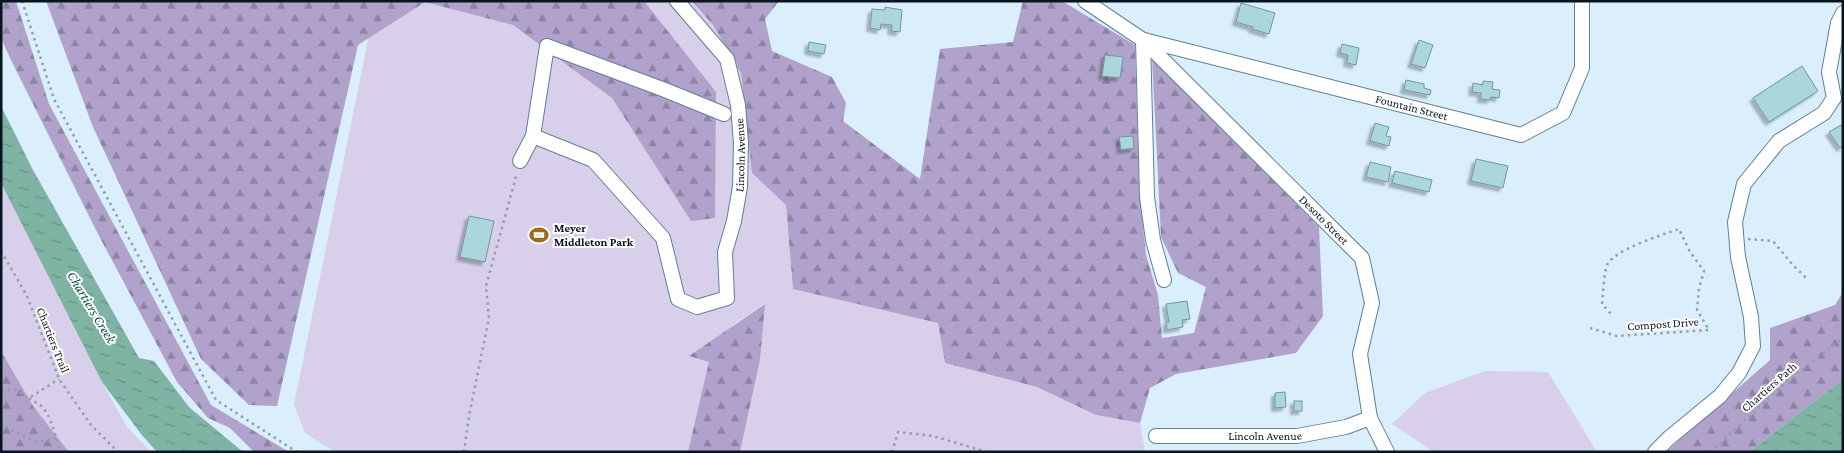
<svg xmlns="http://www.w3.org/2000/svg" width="1844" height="453" font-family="'Crimson Pro',serif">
<defs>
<pattern id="forest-firs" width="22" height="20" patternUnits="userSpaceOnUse" patternTransform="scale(1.25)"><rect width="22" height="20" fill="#b0a2cb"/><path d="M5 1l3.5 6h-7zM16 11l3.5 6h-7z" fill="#8d83a4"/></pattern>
<pattern id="water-ripples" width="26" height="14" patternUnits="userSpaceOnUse" patternTransform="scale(1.25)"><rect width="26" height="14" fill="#7fb4a4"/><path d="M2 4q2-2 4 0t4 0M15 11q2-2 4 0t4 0" fill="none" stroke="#669185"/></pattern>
<filter id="shadow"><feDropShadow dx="-3.5" dy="3.5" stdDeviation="1" flood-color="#0004"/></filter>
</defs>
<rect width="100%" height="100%" fill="#daeefb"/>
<g fill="#d8cfea">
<path d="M376,1H756L752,173L786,205L793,289L938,323L945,363L1037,387L1096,415L1140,423L1145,452H740L760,360L764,304L730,327L709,362L691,452H335L305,433L294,405Z"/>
<path d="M1,183L102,382L127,427L151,452H69L33,406L1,418Z"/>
<path d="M1485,371L1548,372L1597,452H1434L1392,424L1425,393Z"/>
</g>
<g fill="url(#forest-firs)">
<path d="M1,1H16L49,104L211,405L289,452H254L230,428L208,418L177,382L98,234L11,60L1,38Z"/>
<path d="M46,1H644L716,92L715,218L691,221L612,98L513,25L425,2L358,45L277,406L249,405L201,359L93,127Z"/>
<path d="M692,1H779L765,19L772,51L832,77L846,103L843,121L920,179L940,49L1013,42L1023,1H1062L1135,45L1139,186L1146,255L1158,295L1162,338L1194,333L1206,287L1178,273L1161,237L1152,59L1319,227L1323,316L1296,353L1176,374L1150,388L1140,423L1096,415L1037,387L945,363L938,323L793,289L786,205L752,173L741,73L713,25Z"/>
<path d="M1843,292V379L1749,452H1667L1679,440L1770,360V328L1835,305Z"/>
<path d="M765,304L760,360L740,452H688L709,362L689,356Z"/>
<path d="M1,351L33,406L69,452H1Z"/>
</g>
<g fill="url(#water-ripples)">
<path d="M1,106L33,170L139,358L154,361L189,407L243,452H157L141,434L102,382L1,183Z"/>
<path d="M1843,379V452H1749Z"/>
</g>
<g fill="#abd7dc" stroke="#6f989e" filter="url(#shadow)">
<path d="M1241,3L1275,13L1269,34L1252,29L1253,27L1236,22Z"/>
<path d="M885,7L902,10L900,32L891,31L892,25L881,24L880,30L870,28L872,9L885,10Z"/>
<path d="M1419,40L1433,45L1425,68L1411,64Z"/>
<path d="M809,42L826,45L824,54L808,51Z"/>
<path d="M1342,44L1359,48L1356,65L1347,63L1348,55L1340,53Z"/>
<path d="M1105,55L1123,57L1120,78L1102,76Z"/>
<path d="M1802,66L1818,91L1769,122L1753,98Z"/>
<path d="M1406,80L1424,84V88L1431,90L1430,95L1404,90Z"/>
<path d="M1483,81L1493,82L1492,89L1500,90L1499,98L1491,97L1490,100L1481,99V93L1472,92L1473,83L1483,85Z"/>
<path d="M1375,123L1389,127L1386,136L1391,137L1389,146L1370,141Z"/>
<path d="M1841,125L1843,127V146L1840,148L1829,132Z"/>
<path d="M1133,136L1134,148L1121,150L1119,137Z"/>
<path d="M1476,159L1508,166L1503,188L1471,181Z"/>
<path d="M1370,162L1391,167L1388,182L1366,177Z"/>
<path d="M1395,171L1432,180L1429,192L1392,183Z"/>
<path d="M469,216L494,221L485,262L460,257Z"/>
<path d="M1187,301L1190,319L1182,320L1183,327L1167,330L1166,322H1169L1166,304Z"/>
<path d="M1285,392L1286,407L1275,408V393Z"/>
<rect x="1294" y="401" width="8" height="10"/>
</g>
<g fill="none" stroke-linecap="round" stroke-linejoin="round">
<g stroke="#617f93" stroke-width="16">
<g id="minor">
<path id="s1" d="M1085,1L1143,40L1362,258L1372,303L1360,354L1370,418L1387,452"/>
<path d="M1143,40L1147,197L1153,240L1164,280"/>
<path id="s2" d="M1144,40L1521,135L1563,113L1582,68V1"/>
<path id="s3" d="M533,136L593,160L663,238L678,299L697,307L727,298L725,252L734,221L740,187L741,143L738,105L727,59L677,1"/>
<path d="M520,161L533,136L547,46L665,90L724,114"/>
<path id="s4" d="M1156,436H1297L1346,427L1370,418"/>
<path d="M1655,452L1669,438L1720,396L1739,373L1753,346L1751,317L1738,257L1735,222L1744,184L1779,141L1824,113L1834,98L1829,72L1838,23L1843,13"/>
</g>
</g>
<g stroke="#90a1ac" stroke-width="2.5" stroke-dasharray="2.5 4" stroke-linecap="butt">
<path d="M22,1L54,99L216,400L297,452"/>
<path d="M1748,239L1773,241L1792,264L1807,279"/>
<path d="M1,251L27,296L59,379L91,425L118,452"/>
<path d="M1590,328L1617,336L1709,330L1697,310L1699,288L1704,271L1690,252L1679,229C1662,235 1615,249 1607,265C1604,272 1603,295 1602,304L1611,314"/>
<path d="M1,390H16L29,398L59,379"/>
<path d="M29,398L43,407L50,419L61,452"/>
<path d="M1,422L12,431L37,442L57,438"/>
<path d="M464,452L469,416L489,318L486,286L517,173"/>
<path d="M892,452L898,432L933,436L987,452"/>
<path d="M1710,452L1789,380L1843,338"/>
</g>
<use href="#minor" stroke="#fff" stroke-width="14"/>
</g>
<defs>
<g id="stadium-bare" transform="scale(1.5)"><path d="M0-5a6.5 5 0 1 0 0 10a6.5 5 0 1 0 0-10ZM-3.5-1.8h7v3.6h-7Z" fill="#986e1b" stroke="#fff" stroke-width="2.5" paint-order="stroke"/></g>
</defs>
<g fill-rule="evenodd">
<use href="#stadium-bare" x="539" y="235"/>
</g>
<g text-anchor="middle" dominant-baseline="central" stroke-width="4" stroke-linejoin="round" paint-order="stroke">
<g font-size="12" fill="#09151d" stroke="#fff">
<text stroke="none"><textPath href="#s2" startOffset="276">Fountain Street</textPath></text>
<text stroke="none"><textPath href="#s3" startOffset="429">Lincoln Avenue</textPath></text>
<text stroke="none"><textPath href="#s1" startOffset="325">Desoto Street</textPath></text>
<text transform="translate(1663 324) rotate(-4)">Compost Drive</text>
<text transform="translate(53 340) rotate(68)">Chartiers Trail</text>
<text transform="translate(1769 387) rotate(-41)">Chartiers Path</text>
<text stroke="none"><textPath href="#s4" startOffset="109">Lincoln Avenue</textPath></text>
</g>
<g font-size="12" font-weight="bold" fill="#09151d" stroke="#fff" text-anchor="start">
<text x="554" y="228">Meyer<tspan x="554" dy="14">Middleton Park</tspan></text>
</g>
<g font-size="14" font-style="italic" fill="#004e3f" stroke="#fff">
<text transform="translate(92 307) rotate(59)">Chartiers Creek</text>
</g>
</g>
<rect width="1844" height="453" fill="none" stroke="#09151d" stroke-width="5"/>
</svg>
